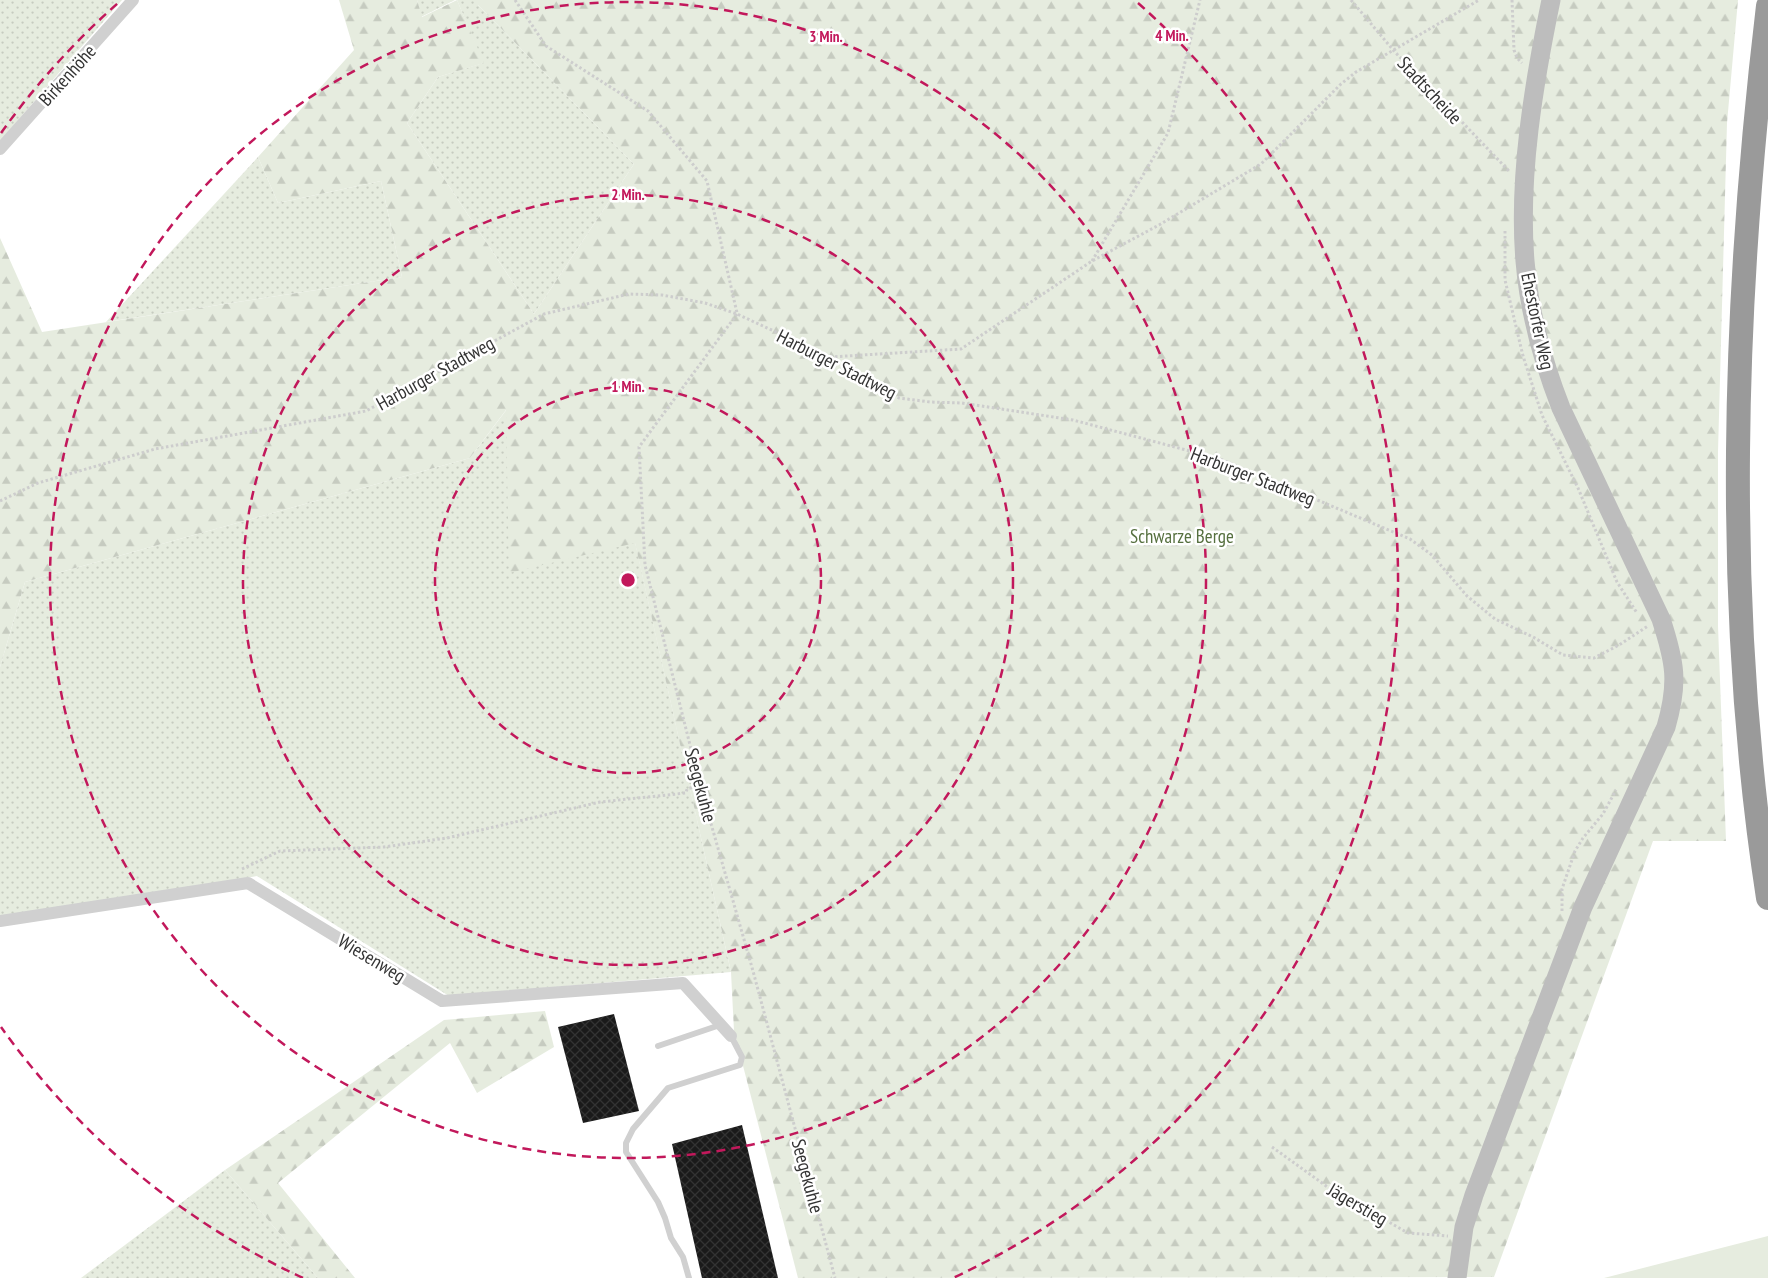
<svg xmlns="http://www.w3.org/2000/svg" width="1768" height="1278" font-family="'PT Sans Narrow',sans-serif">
<defs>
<pattern id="grass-dots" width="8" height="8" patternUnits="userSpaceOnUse" patternTransform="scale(1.25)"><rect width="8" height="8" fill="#e6ecdf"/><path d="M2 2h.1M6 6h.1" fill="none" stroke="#c6cbc0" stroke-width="1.8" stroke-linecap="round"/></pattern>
<pattern id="forest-firs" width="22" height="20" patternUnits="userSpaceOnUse" patternTransform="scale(1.25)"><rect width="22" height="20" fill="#e6ecdf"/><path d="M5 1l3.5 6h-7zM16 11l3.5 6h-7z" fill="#c6cbc0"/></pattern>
<pattern id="building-cross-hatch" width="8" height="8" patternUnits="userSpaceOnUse" patternTransform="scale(1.25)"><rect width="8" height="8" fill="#1a1a1a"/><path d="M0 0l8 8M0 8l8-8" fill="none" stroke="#333"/></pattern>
</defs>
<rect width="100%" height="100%" fill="#fff"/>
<g fill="url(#grass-dots)">
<path d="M0,0H122L0,141Z"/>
<path d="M417,0H455L421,17Z"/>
<path d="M457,0H478V5L634,164L534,314L407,123L438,77L483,63Z"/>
<path d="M258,157L278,203L381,181L402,277L106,322Z"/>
<path d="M507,409L635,542L731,972L449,996L257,876L0,918V667L25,582L470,458Z"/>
<path d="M225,1170L318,1278H81Z"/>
</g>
<g fill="url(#forest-firs)">
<path d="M339,0H417L422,17L457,0L484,63L438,77L407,123L534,314L634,164L478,5V0H1738L1727,123L1718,452V626L1726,841H1653L1494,1277L798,1278L734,1031L731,972L635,543L509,573L506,410L470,458L25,582L0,667V238L42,332L402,277L381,181L278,203L258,157L354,50Z"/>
<path d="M545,1011L554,1047L477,1093L450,1043L278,1183L355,1278H318L225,1170L444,1020Z"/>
</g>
<path fill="#e6ecdf" d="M1768,1236V1278H1604Z"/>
<g fill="url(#building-cross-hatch)">
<path d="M614,1014L639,1111L583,1123L558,1027Z"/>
<path d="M742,1125L778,1278H702L672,1144Z"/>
</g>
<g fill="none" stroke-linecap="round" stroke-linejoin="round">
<g stroke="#cdcdcd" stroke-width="3" stroke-dasharray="2.5 2.5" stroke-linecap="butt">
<path d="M515,0L546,46L648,111L707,181L737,313"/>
<path d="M1351,0L1394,51L1509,171"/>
<path d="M1512,0L1514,50L1517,58L1522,63"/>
<path d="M1505,231V280L1523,356L1542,415L1578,488L1617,582L1637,613"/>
<path d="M1092,261L1168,133L1200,0"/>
<path d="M737,314L639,447L645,565L700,785L753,971L835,1278"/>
<path d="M830,357L961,349L1092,261L1159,225L1261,164L1341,84L1356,72L1479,0"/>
<path d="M0,501L38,483L155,449L366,411L544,314L629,294L662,295L705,303L737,314L830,357L899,398L930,402L962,403L1073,420L1220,459L1410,539L1432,555L1467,596L1495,619L1533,637L1563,655L1594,658L1619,645L1648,626"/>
<path d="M242,869L280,851L384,847L447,838L600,802L686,793L687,789L700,785"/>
<path d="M1562,911V889L1575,851L1583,838L1603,814L1616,790"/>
<path d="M1272,1147L1329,1188L1408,1233L1448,1236"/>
</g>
<g stroke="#d0d0d0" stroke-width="6">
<path d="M658,1046L720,1025"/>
<path d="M689,1278L683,1257L671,1238L665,1218L658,1202L626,1152V1143L633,1129L668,1088L740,1065L742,1057L731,1036"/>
</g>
<g stroke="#d0d0d0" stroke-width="12">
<path d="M0,149L133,0"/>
<path d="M0,921L248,883L442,1001L683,983L731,1036"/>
</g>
<path stroke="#bdbdbd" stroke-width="19" d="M1457,1278L1464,1227L1474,1195L1583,907L1666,727C1679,682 1675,662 1661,619L1561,408C1543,362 1529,311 1525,261C1518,177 1534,82 1551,0"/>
<path stroke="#9a9a9a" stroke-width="24" d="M1768,6C1733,300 1723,604 1768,898"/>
</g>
<g fill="none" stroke="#c2185b" stroke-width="2.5" stroke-dasharray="9 6">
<circle cx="628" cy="580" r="193"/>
<circle cx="628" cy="580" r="385"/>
<circle cx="628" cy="580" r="578"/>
<path d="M303 1278A770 770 0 0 1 1 1027M1 133A770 770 0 0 1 118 3M1138 3A770 770 0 0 1 953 1278"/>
</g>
<g text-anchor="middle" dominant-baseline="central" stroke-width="5" stroke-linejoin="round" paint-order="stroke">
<g font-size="19" fill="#333" stroke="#fff">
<text transform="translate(67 75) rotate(-48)">Birkenhöhe</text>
<text transform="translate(1430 90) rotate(47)">Stadtscheide</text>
<text transform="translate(1538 321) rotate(78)">Ehestorfer Weg</text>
<text transform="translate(837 364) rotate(27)">Harburger Stadtweg</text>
<text transform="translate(435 373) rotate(-29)">Harburger Stadtweg</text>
<text transform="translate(1253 476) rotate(21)">Harburger Stadtweg</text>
<text transform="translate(701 785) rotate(75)">Seegekuhle</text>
<text transform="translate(372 958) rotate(31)">Wiesenweg</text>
<text transform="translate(808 1176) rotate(75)">Seegekuhle</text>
<text transform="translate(1358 1204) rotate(30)">Jägerstieg</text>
</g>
<g font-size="19" fill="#56703f" stroke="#fff">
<text x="1182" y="536">Schwarze Berge</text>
</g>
</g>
<circle cx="628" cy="580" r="8" fill="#c2185b" stroke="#fff" stroke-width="2.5"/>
<g font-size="15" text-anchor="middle" font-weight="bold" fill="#c2185b" stroke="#fff" stroke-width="5" stroke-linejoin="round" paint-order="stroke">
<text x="1172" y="41">4 Min.</text>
<text x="826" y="42">3 Min.</text>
<text x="628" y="200">2 Min.</text>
<text x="628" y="392">1 Min.</text>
</g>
</svg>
